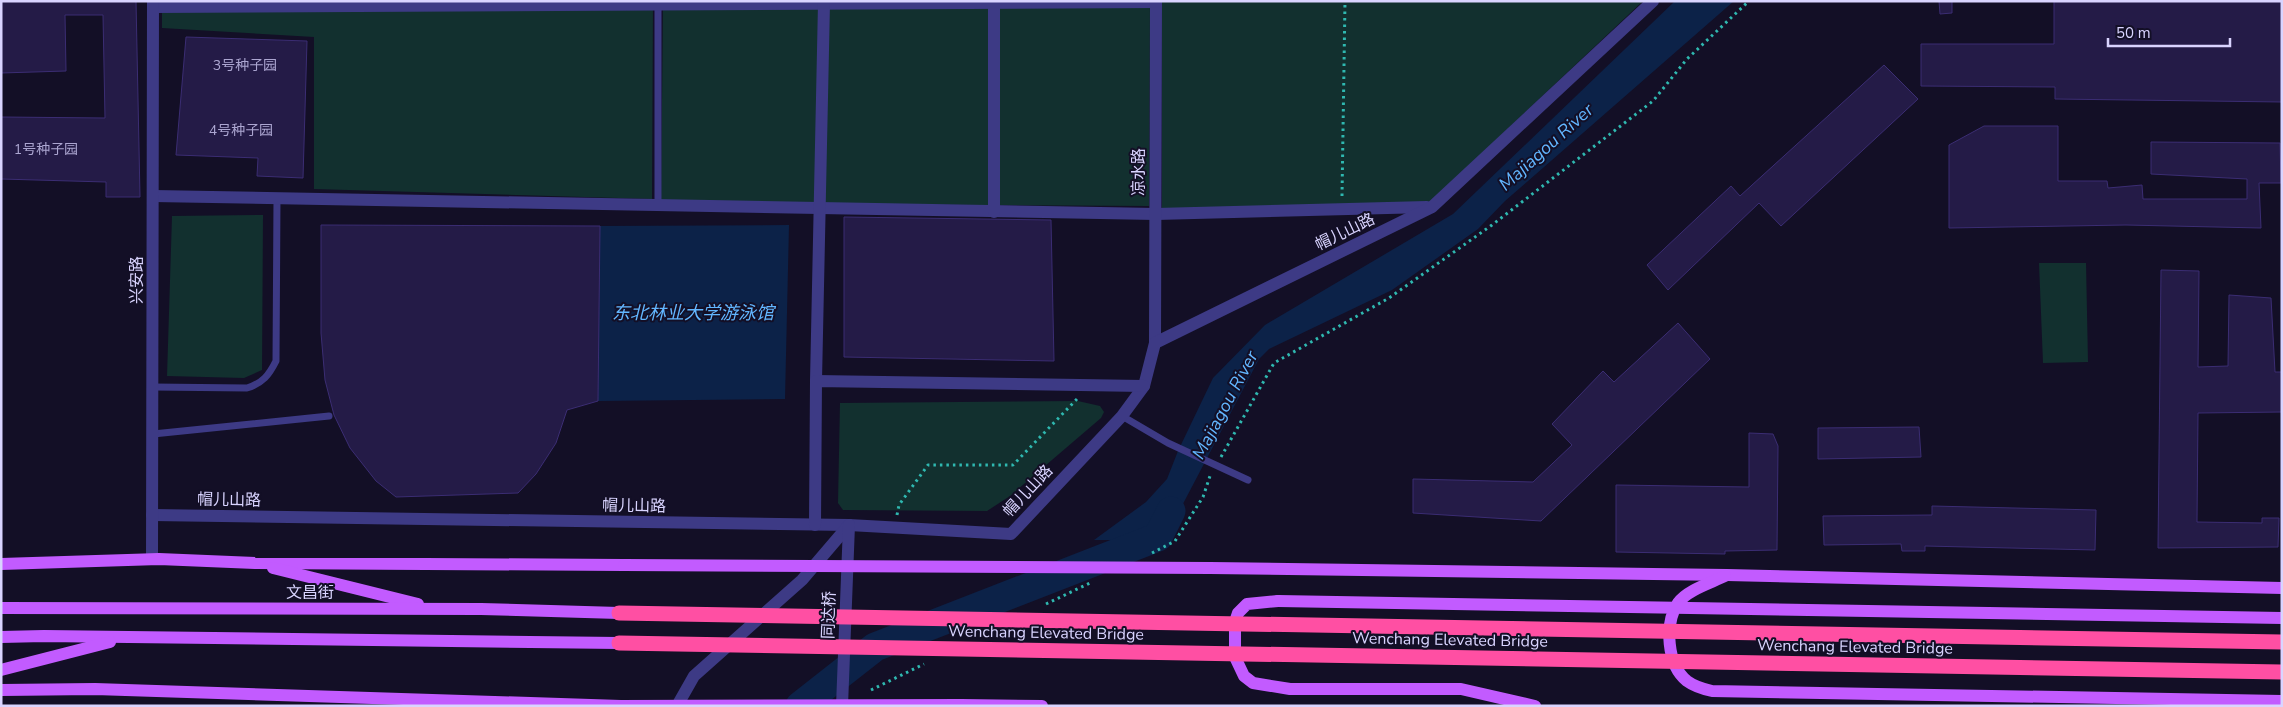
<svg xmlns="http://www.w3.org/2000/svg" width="2283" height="707" font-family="'Nunito Sans','Noto Sans SC',sans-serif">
<rect width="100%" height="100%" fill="#130f26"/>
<g fill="#12302f">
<path d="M162,1H653L652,199L314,189V37L162,28Z"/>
<path d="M663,1H1150L1149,206L661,203Z"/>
<path d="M1162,1H1643L1430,202L1162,209Z"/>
<path d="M263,215L262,370L244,378L167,376L172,216Z"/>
<path d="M2039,263H2086L2088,362L2043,363Z"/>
<path d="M1078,401L1100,406L1104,412L1101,418L1010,496L987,511L843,510L838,503L840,403Z"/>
</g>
<g fill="#0c2248">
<path d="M1675,1H1734L1505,201L1478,229L1392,290L1269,349L1259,359L1164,540H1094L1146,502L1167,479L1178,451L1213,378L1265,325L1453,214Z"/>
<path d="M789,225L785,399L598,401L600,226Z"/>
</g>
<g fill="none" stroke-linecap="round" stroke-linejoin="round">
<path stroke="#0c2248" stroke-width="29" d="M800,706L875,647L1158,537L1171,511"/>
</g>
<g fill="#241b47" stroke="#3b2d73">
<path d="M1,1H136L140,197H106V182L1,179V117L105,118L103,15H65L66,71L1,73Z"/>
<path d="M1939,1H1952V13L1940,14Z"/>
<path d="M2054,1H2282V102L2055,99V87L1921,86V44H2054Z"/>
<path d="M186,37L307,41L303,178L257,176L258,158L176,155Z"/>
<path d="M1884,65L1918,99L1781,226L1759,203L1668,290L1647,265L1731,186L1740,196Z"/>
<path d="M1984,126H2058V181H2107L2108,188L2142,185L2143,199H2247V179L2151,174V142L2280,143L2281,183H2259L2261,228L2126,225L1949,228V145Z"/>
<path d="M844,217L1051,220L1054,361L844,357Z"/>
<path d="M321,225L600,226L598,401L567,410L556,443L536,474L518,493L396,497L376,481L350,448L334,415L325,380L321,333Z"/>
<path d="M2161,270L2199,271L2198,367L2228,366L2229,295L2271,298L2275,372H2282V412L2198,413L2197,522L2262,523V518H2279L2278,547L2158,548Z"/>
<path d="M1678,323L1710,359L1541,521L1413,513V479L1533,482L1572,445L1552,424L1603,371L1614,382Z"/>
<path d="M1919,427L1921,457L1818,459V428Z"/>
<path d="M1749,433L1773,434L1778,446L1777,550L1725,551V554L1616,552V485L1749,487Z"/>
<path d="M1932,506L2096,510L2095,550L1925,546V551H1902L1901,544L1824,545L1823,516L1932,515Z"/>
</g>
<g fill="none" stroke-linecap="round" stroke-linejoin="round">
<g stroke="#2fb8b0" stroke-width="3" stroke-dasharray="2.5 4" stroke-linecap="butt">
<path d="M1342,196L1345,1"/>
<path d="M1221,457L1274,363L1389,298L1492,225L1653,101L1687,59L1749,1"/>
<path d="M897,515L899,505L928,465H1013L1077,399"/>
<path d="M1152,553L1175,541L1203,497L1211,473"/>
<path d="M1046,604L1092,582"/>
<path d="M871,690L924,664"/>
</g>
<g stroke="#3d3a85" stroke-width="7">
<path d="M658,206V2"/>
<path d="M153,387L247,388C263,383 269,375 276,361L277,198"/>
<path d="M1122,416L1168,443L1248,480"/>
<path d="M153,434L329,416"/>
</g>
<g stroke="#3d3a85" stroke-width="12">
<path d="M153,7L1156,2"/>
<path d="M153,196L1156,214L1427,207"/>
<path d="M994,212V3"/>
<path d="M1155,343L1156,1"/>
<path d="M816,381L824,3"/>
<path d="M152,515L849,525L1011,534L1122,416L1144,386L1155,343L1432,207L1653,1"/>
<path d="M815,525L816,381L1144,386"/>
<path d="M152,559L153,1"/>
<path d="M677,706L694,676L802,580L849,525"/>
<path d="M842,706L849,525"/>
</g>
<g stroke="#c25bff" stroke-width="12">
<path d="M1,564L159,559L255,563L624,565"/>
<path d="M273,568L418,604"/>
<path d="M1210,568L1727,575L2282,588"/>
<path d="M1725,576C1711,583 1687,590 1678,603C1664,624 1667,665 1687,681C1695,687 1703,689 1712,691L2282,701"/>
<path d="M1278,601L1247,604L1238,613L1235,622V657L1244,676L1253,683L1290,689H1461L1535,706"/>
<path d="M1,608L481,609L619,613"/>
<path d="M1,637L44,636L619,643"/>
<path d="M1,670L110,642"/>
<path d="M1,690L95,689L621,706"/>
<path d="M961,705L1042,706"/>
</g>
<g stroke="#c25bff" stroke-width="12">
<path d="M624,565L1210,568"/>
<path d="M1278,601L2282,618"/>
<path d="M621,706L961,705"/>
</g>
<g stroke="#ff4fa3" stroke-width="15">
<path d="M619,613L2282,642"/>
<path d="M619,643L2282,672"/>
</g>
</g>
<g text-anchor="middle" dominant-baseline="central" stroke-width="4" stroke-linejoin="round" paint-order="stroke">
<g font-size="14" fill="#aca6d1">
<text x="245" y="65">3号种子园</text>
<text x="241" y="130">4号种子园</text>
<text x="46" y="149">1号种子园</text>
</g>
<g font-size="16" fill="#d9d4ff" stroke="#130f26">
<text transform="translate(1139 172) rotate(-90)">凉水路</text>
<text transform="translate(1345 232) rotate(-26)">帽儿山路</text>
<text transform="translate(137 280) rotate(-90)">兴安路</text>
<text transform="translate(1028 491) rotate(-47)">帽儿山路</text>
<text transform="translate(229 500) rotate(1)">帽儿山路</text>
<text transform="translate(634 506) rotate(1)">帽儿山路</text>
<text x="310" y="593">文昌街</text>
<text transform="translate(829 615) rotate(-88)">同达桥</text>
<text transform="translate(1046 633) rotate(1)">Wenchang Elevated Bridge</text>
<text transform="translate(1450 640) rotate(1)">Wenchang Elevated Bridge</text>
<text transform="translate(1855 647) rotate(1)">Wenchang Elevated Bridge</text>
</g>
<g font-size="18" font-style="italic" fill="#62b6ff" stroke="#130f26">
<text transform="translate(1546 147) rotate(-42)">Majiagou River</text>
<text x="693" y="313">东北林业大学游泳馆</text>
<text transform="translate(1225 405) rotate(-62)">Majiagou River</text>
</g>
</g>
<rect width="2283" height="707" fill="none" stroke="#d9d4ff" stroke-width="5"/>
<path d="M2108 38v8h122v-8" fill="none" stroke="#d9d4ff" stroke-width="2.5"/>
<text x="2116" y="38" font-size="15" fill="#d9d4ff" stroke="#130f26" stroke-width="4" paint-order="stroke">50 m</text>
</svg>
